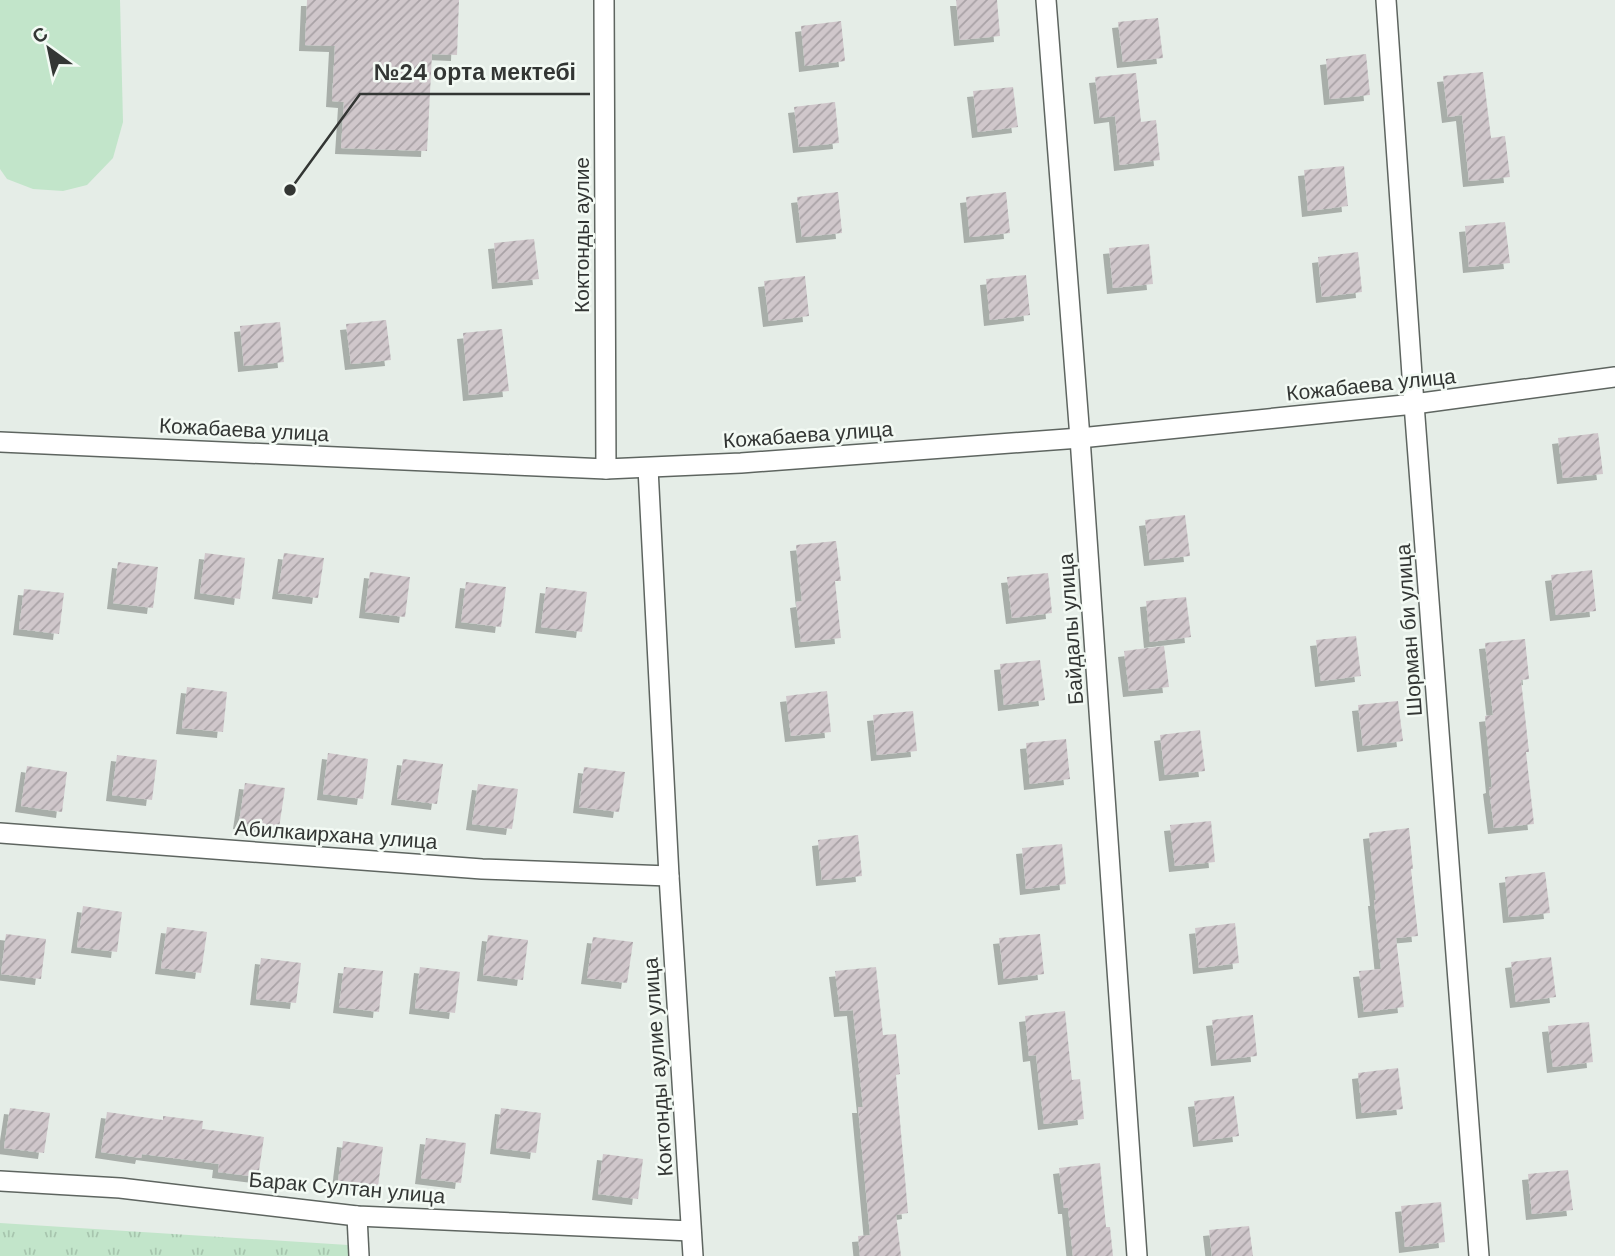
<svg xmlns="http://www.w3.org/2000/svg" width="1615" height="1256" font-family="'DM Sans',sans-serif">
<defs>
<pattern id="park-tufts" width="24" height="20" patternUnits="userSpaceOnUse" patternTransform="scale(1.75)"><rect width="24" height="20" fill="#c2e5ca"/><path d="M3 7l-1-3M5 7V3M7 7l1-3M15 17l-1-3M17 17v-4M19 17l1-3" fill="none" stroke="#a7c5ae"/></pattern>
<pattern id="building-hatch" width="6" height="6" patternUnits="userSpaceOnUse" patternTransform="scale(1.75)"><rect width="6" height="6" fill="#d0c7cb"/><path d="M-1 1l2-2M0 6l6-6M5 7l2-2" fill="none" stroke="#a9a2a6"/></pattern>
<filter id="shadow"><feDropShadow dx="-6" dy="6" stdDeviation="0" flood-color="#0004"/></filter>
</defs>
<rect width="100%" height="100%" fill="#e5ede7"/>
<path fill="url(#park-tufts)" d="M0,1223L348,1245L349,1256H0Z"/>
<path fill="#c2e5ca" d="M0,0H120L123,122L113,158L87,185L63,191L33,189L7,179L0,169Z"/>
<g fill="url(#building-hatch)" filter="url(#shadow)">
<path d="M307,0H459L457,55L432,54L427,151L341,148L344,102L332,101L335,46L305,45Z"/>
<path d="M956,0H997L1000,36L960,40Z"/>
<path d="M1158,18L1163,58L1123,62L1118,22Z"/>
<path d="M841,21L845,61L805,66L801,26Z"/>
<path d="M1366,54L1370,95L1330,99L1326,59Z"/>
<path d="M1483,72L1491,138L1505,136L1510,177L1469,181L1462,115L1448,117L1443,76Z"/>
<path d="M1136,73L1141,122L1156,120L1160,160L1120,165L1115,116L1100,118L1095,77Z"/>
<path d="M1013,87L1018,127L978,132L973,91Z"/>
<path d="M835,102L839,143L799,147L794,107Z"/>
<path d="M1344,166L1348,206L1308,211L1304,170Z"/>
<path d="M838,192L842,233L802,237L797,197Z"/>
<path d="M1006,192L1010,233L970,237L966,197Z"/>
<path d="M1505,222L1510,263L1469,267L1465,226Z"/>
<path d="M534,239L539,279L498,283L494,243Z"/>
<path d="M1149,244L1153,284L1113,288L1109,248Z"/>
<path d="M1358,252L1362,292L1322,297L1318,257Z"/>
<path d="M1026,275L1030,315L990,320L986,279Z"/>
<path d="M805,276L809,316L769,321L764,281Z"/>
<path d="M386,320L391,360L351,364L346,324Z"/>
<path d="M280,322L284,362L244,366L240,326Z"/>
<path d="M502,329L509,391L469,395L463,333Z"/>
<path d="M1598,433L1603,474L1563,478L1558,438Z"/>
<path d="M1185,515L1190,556L1150,560L1145,520Z"/>
<path d="M836,541L841,581H835L841,638L801,642L796,602L802,601L796,545Z"/>
<path d="M205,553L245,558L240,599L200,593Z"/>
<path d="M284,553L324,558L318,598L278,593Z"/>
<path d="M118,562L158,567L153,608L113,603Z"/>
<path d="M1592,570L1596,611L1556,615L1551,575Z"/>
<path d="M370,572L410,577L405,617L365,612Z"/>
<path d="M1048,573L1052,613L1012,618L1007,577Z"/>
<path d="M466,582L506,587L501,627L461,622Z"/>
<path d="M546,587L587,592L582,632L541,627Z"/>
<path d="M24,589L64,593L59,634L19,629Z"/>
<path d="M1186,597L1191,637L1150,642L1146,601Z"/>
<path d="M1356,636L1361,676L1321,681L1316,640Z"/>
<path d="M1525,639L1529,679L1521,680L1529,752H1526L1534,824L1494,828L1489,788L1492,787L1485,716L1493,715L1485,643Z"/>
<path d="M1164,646L1169,687L1129,691L1124,651Z"/>
<path d="M1040,660L1045,700L1004,705L1000,664Z"/>
<path d="M187,687L227,692L223,732L182,728Z"/>
<path d="M827,691L831,732L791,736L786,696Z"/>
<path d="M1398,701L1403,741L1363,746L1358,705Z"/>
<path d="M913,711L917,751L877,755L873,715Z"/>
<path d="M1200,730L1205,771L1165,775L1160,735Z"/>
<path d="M1066,739L1070,779L1030,784L1026,743Z"/>
<path d="M328,753L368,759L363,799L323,794Z"/>
<path d="M117,755L157,760L152,800L112,795Z"/>
<path d="M403,759L443,764L437,804L397,799Z"/>
<path d="M27,766L67,772L62,812L21,806Z"/>
<path d="M584,767L625,772L619,812L579,807Z"/>
<path d="M245,783L285,788L279,828L239,823Z"/>
<path d="M478,784L518,789L512,829L472,824Z"/>
<path d="M1211,821L1215,862L1175,866L1170,825Z"/>
<path d="M1409,828L1413,869H1411L1418,936L1396,938L1404,1007L1364,1012L1359,971L1381,969L1374,900H1376L1369,833Z"/>
<path d="M858,835L862,876L822,880L818,840Z"/>
<path d="M1062,844L1066,884L1026,889L1022,848Z"/>
<path d="M1545,872L1550,913L1509,917L1505,877Z"/>
<path d="M83,906L122,912L117,952L77,947Z"/>
<path d="M1235,923L1239,963L1199,968L1195,928Z"/>
<path d="M167,927L207,932L201,973L161,968Z"/>
<path d="M6,934L46,939L41,979L1,974Z"/>
<path d="M1040,934L1044,974L1004,979L999,938Z"/>
<path d="M488,935L528,940L523,980L483,975Z"/>
<path d="M593,937L633,942L627,983L587,978Z"/>
<path d="M1551,957L1556,997L1516,1002L1511,962Z"/>
<path d="M261,958L301,963L296,1003L256,999Z"/>
<path d="M344,967L383,971L379,1012L339,1007Z"/>
<path d="M420,967L460,972L455,1013L415,1008Z"/>
<path d="M876,967L883,1035L896,1034L900,1074L896,1075L908,1213L896,1215L901,1256H860L858,1236L870,1235L858,1107H863L853,1010L840,1011L835,971Z"/>
<path d="M1065,1011L1072,1080L1080,1079L1084,1119L1044,1124L1036,1055L1029,1056L1025,1016Z"/>
<path d="M1253,1015L1257,1056L1217,1060L1212,1020Z"/>
<path d="M1589,1022L1593,1062L1553,1067L1548,1026Z"/>
<path d="M1398,1068L1403,1109L1362,1113L1358,1073Z"/>
<path d="M1234,1096L1239,1136L1199,1141L1194,1101Z"/>
<path d="M10,1108L50,1113L44,1153L4,1148Z"/>
<path d="M501,1108L541,1113L536,1153L496,1148Z"/>
<path d="M107,1112L163,1120V1116L203,1121L202,1129L264,1137L258,1177L218,1172L219,1164L142,1154L141,1158L101,1152Z"/>
<path d="M426,1138L466,1143L461,1183L421,1178Z"/>
<path d="M343,1141L383,1147L378,1187L338,1182Z"/>
<path d="M603,1154L643,1159L638,1199L598,1194Z"/>
<path d="M1100,1163L1106,1227H1110L1113,1256H1073L1068,1208H1064L1059,1168Z"/>
<path d="M1568,1170L1573,1210L1532,1214L1528,1174Z"/>
<path d="M1441,1202L1445,1242L1405,1247L1401,1206Z"/>
<path d="M1249,1226L1253,1256H1212L1209,1230Z"/>
</g>
<g fill="none" stroke-linecap="round" stroke-linejoin="round">
<g stroke="#5e6560" stroke-width="22">
<g id="street">
<path d="M604,0L606,469"/>
<path d="M1046,0L1080,438L1137,1256"/>
<path d="M1386,0L1414,404L1479,1256"/>
<path d="M0,442L606,469L741,463L1080,438L1414,404L1615,377"/>
<path d="M648,468L669,876L693,1256"/>
<path d="M0,833L482,869L669,876"/>
<path d="M0,1181L120,1188L357,1216L691,1231"/>
<path d="M357,1216L359,1256"/>
</g>
</g>
<use href="#street" stroke="#fff" stroke-width="19"/>
</g>
<g text-anchor="middle" dominant-baseline="central" stroke-width="5" stroke-linejoin="round" paint-order="stroke">
<g font-size="21" fill="#333634" stroke="#f3faf4">
<text transform="translate(582 235) rotate(-90)">Коктонды аулие</text>
<text transform="translate(1371 385) rotate(-6)">Кожабаева улица</text>
<text transform="translate(244 430) rotate(3)">Кожабаева улица</text>
<text transform="translate(808 435) rotate(-4)">Кожабаева улица</text>
<text transform="translate(1071 629) rotate(-94)">Байдалы улица</text>
<text transform="translate(1409 630) rotate(-94)">Шорман би улица</text>
<text transform="translate(336 835) rotate(4)">Абилкаирхана улица</text>
<text transform="translate(658 1067) rotate(-94)">Коктонды аулие улица</text>
<text transform="translate(347 1188) rotate(5)">Барак Султан улица</text>
</g>
</g>
<path fill="none" stroke="#333634" stroke-width="2.5" d="M290 190L360 94H590"/>
<circle fill="#333634" stroke="#f3faf4" stroke-width="2.5" cx="290" cy="190" r="7"/>
<g font-size="23" text-anchor="middle" font-weight="bold" fill="#333634" stroke="#f3faf4" stroke-width="5" stroke-linejoin="round" paint-order="stroke">
<text x="475" y="80">№24 орта мектебі</text>
</g>
<g transform="translate(49 49) rotate(327)" stroke="#f3faf4" stroke-width="5" paint-order="stroke">
<path d="M0-5L12 26L0 18L-12 26Z" fill="#333634"/>
<text y="-10" font-size="19" font-weight="bold" text-anchor="middle" fill="#333634">С</text>
</g>
</svg>
